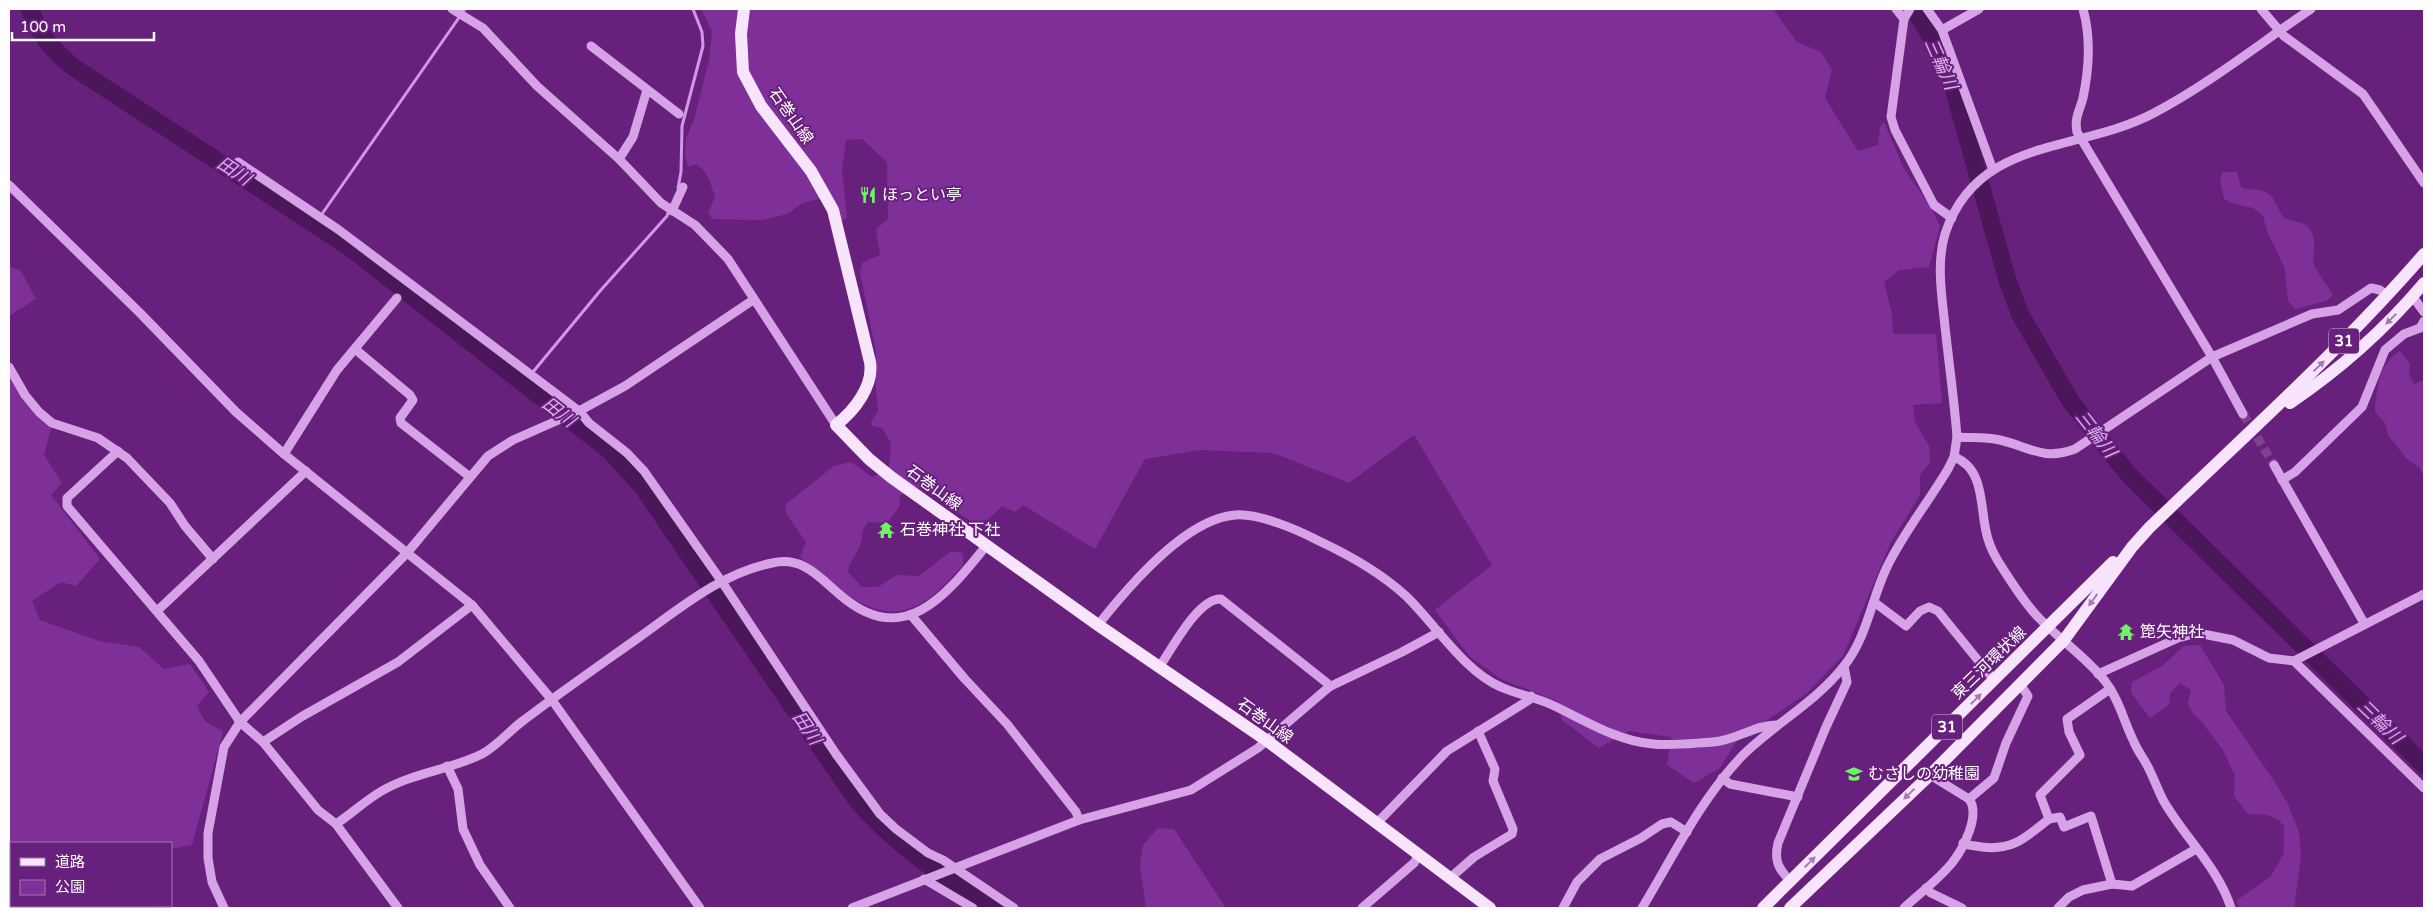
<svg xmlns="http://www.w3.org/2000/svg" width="2433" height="917" font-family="'Varela Round','Noto Sans JP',sans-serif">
<rect width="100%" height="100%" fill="#67207c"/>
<g fill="#7f3098">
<path d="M701,9H1773L1797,42L1821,52L1832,69L1825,98L1858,151L1878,145L1880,127L1884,122L1904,169L1931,207L1940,226L1929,267L1899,270L1884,282L1892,314L1893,334H1936L1942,403L1913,405L1915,422L1929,446L1930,462L1920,475V495L1891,542L1843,656L1807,693L1766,721L1743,731L1720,768L1694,783L1667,765L1671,737L1629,731L1599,748L1562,720L1557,701L1501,679L1469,656L1435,610L1492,565L1414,435L1349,483L1273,453L1199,450L1145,459L1095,549L1023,505L1015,512L1002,506L989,519L974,523L925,490L910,485L899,498L900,506L887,523L868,522C860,532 864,535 860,545C857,555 849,561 848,572L862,587H878L897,575L919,576L951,551L963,553V565C952,576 942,589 929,598C879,635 839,587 800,557L806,542L787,515L785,505L834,466L851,462L872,477L889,469L891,443L882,428L872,426L871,422L878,411L875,379L876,352L860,272L862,263L880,255L876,229L888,219L887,162L862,139L846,140L842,170L847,218L841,221L830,196L803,203L787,214L763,220L712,219L708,212L715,197C711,185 708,171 696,164L688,167L685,156L686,138L694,120L709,60L712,31Z"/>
<path d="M2223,172H2237L2241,187C2248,191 2255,188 2263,191C2275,195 2276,206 2282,215C2290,225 2305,218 2311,231C2318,244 2311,257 2314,265C2318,275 2328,285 2333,295L2326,301L2295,309L2288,301L2285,269L2267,231L2263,216L2253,208L2231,203L2224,199L2220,179Z"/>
<path d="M9,266L21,271L36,299L9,316Z"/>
<path d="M2400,351L2410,364L2409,374L2414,384L2424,380V478L2420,468L2407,459L2388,435L2385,423L2375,412C2377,388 2378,364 2400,351Z"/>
<path d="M9,376L19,392L52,425L44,455L62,483L51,495L100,559L76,586L61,582L32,601L40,620L99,641L139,647L164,669L190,664L209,692L197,706L205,721L223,732L192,845L171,849V843H11V906H117V908H9Z"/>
<path d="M2200,645L2224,685L2226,711L2276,784L2288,804L2299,832L2301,856L2294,908H2239L2237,900L2271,876L2284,853V826C2274,814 2262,814 2248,814L2234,796L2235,776L2223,750L2201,721L2193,714L2188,703L2191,690L2180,683L2170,693L2169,705L2150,718L2131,693L2132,682L2162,666L2184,646Z"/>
<path d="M1158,828L1174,829L1226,908H1146L1140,865L1143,845Z"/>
</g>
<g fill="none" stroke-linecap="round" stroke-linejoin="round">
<g stroke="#d396e8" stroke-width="3">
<path d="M678,188L681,172L682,126L703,46L702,32L693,9"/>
<path d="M315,224L465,9"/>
<path d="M523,384L600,291L667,216L669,210"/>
</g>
<g stroke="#4c165b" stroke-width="18">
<path d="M30,9C41,38 50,47 73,67L348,246L609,450L642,486L856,799C896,845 943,878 996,908"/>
<path d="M1914,9L1932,38L1949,72L2007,279L2020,314L2071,402L2128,474L2424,765"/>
</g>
<path stroke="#7e4190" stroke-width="9" stroke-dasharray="9 4.5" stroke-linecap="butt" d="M2243,414L2274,465"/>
<g stroke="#d6a3e6" stroke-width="9">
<path d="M452,9L483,28L537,86L619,159L661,203L695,225L728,259L836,425"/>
<path d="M1896,9L1904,19L1891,117L1895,130L1934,205L1952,218"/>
<path d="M1927,9L1942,30L1979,9"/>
<path d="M2083,9C2091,37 2089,69 2083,98C2080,110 2074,118 2077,132L2212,357L2243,414"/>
<path d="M2261,9L2284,36L2363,94L2424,183"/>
<path d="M1904,19L1910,9"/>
<path d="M1942,30L1993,170"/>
<path d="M591,46L679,114"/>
<path d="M619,159L633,137L647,90"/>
<path d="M238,162L339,230L579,411L589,423L627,453L644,471L722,582L836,754L880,814L896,829L928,853L943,860L1014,908"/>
<path d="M9,185L140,313L236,412L284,454L472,605L552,700L700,908"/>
<path d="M672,211L683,187"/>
<path d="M2413,297L2424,312"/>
<path d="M355,349L410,395L413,400L400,418L401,423L470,477"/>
<path d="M9,367L25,395L39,412L52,423L98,438L127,458L170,503L185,526L213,559"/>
<path d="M1957,437C1971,438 1986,437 2000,440C2030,447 2043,461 2075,449L2212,357L2312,314L2338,310L2371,288L2380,290L2388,296"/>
<path d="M118,451L67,498V506L199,661L240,722L263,742L318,810L336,824L398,908"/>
<path d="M284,454L337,370L397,298"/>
<path d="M1954,457C1987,469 1979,512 1988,539C1991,550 1997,560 2003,569C2014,586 2025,604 2039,618C2060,640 2086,657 2105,681C2119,699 2124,722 2134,742C2138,752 2145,760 2149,769C2154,779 2158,790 2163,800C2184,837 2218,867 2231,908"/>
<path d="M2274,465L2364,623"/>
<path d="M2282,480L2295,472L2362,407L2385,350L2404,334L2420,328L2424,321"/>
<path d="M1874,602L1906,626L1920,611L1929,607L1938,611L1994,680"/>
<path d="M157,611L306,471"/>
<path d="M911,615L964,678L1007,724L1076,812L1079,820"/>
<path d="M1098,625C1128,587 1185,519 1235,515C1259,513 1298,530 1319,541C1349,555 1381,573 1406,596C1435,624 1464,671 1501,687C1516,694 1534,697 1550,704C1583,719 1616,741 1653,744C1673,746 1694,743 1713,742C1736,741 1755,724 1778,725"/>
<path d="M2294,661L2424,594"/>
<path d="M1160,666C1172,649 1198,598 1221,599L1327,683L1329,687"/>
<path d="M2098,674L2178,638L2198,633L2233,640L2269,658L2294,661L2424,788"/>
<path d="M263,742L301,717L398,662L472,605"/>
<path d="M447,766L458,789L463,829L480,865L510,908"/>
<path d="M1930,775L1969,799"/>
<path d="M1722,778L1730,784L1798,797"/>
<path d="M2049,819L2060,817L2064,827L2091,816L2112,884"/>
<path d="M336,824C351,814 365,801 380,792C411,773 450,770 482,754C497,746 510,730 524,720C561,692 600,665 638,638C679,609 721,573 772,563C802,556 818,576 839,594C903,650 945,597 986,546"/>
<path d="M1376,824L1447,751L1529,700L1531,696"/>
<path d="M1963,843C1969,846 1976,846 1982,847C2013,851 2026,837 2049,819L2040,795L2080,755L2069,732L2067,719L2110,689"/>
<path d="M924,879L973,908"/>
<path d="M1449,879L1474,857L1512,834L1513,829L1493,781L1495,769L1478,731"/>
<path d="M1790,881C1778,868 1774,861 1778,843L1826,727L1847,682L1844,666"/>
<path d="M1926,888L1931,893L1962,908"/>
<path d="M224,908L212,882L208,858V833L224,747L240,722L407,553L488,456L513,440L579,411L625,386L753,300"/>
<path d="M852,908L1079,820L1191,790L1258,748L1329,687L1402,652L1439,632"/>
<path d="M1362,908L1414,863L1418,856"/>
<path d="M1563,908L1577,882L1600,859L1641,838L1662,824L1671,822L1687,832"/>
<path d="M1642,908C1673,857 1700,800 1742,756C1774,724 1816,702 1844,666C1867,637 1871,601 1886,569C1903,533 1928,503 1948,469L1954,457L1957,437C1954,397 1948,357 1944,317C1941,291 1937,260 1945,234C1977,136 2079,153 2154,113C2209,84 2259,44 2311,9"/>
<path d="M1904,908C1920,893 1938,880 1952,863C1963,849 1981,815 1969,799L1994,778L2006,743L2028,696L2020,684"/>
<path d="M2058,908L2069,897L2083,890L2112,884L2132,886L2196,849"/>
</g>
<g stroke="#f9e4fd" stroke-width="12">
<path d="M744,9L741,34L743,72L761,106L811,171L833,210L870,362C874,386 854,411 836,425L869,459L891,477L1098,625L1266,740L1490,908"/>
<path d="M2290,403C2339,370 2386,328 2424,283"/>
<path d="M1763,908L2113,562"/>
<path d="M1790,908L1930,775L2064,640L2132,547L2149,528C2242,438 2339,352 2424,254"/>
</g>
</g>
<defs><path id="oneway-solid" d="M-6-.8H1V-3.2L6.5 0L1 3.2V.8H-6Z" transform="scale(1.25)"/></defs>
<g fill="#a978b6">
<use href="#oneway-solid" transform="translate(2391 319) rotate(135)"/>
<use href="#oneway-solid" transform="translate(2319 366) rotate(-44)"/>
<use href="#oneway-solid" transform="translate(2093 600) rotate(126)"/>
<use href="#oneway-solid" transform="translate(1976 699) rotate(-45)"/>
<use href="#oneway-solid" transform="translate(1909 794) rotate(136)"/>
<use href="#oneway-solid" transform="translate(1810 862) rotate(-45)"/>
</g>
<defs>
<g id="restaurant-bare" transform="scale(1.35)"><path d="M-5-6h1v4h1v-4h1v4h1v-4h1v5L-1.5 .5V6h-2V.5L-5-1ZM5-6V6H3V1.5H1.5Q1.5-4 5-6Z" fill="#6ef364" stroke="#67207c" stroke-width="2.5" paint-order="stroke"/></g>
<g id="temple-bare" transform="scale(1.35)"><path d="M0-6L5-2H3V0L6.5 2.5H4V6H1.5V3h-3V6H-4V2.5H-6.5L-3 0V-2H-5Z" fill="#6ef364" stroke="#67207c" stroke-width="2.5" paint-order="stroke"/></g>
<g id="school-bare" transform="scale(1.35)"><path d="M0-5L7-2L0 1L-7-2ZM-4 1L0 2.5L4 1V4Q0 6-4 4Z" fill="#6ef364" stroke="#67207c" stroke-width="2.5" paint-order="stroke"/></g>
</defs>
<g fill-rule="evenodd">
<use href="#restaurant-bare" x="868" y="195"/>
<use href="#temple-bare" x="886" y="530"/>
<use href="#temple-bare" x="2126" y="632"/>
<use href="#school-bare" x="1854" y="774"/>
</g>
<g text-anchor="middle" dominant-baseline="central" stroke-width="4" stroke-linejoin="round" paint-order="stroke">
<g fill="#67207c" stroke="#d1bcd8" stroke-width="1">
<rect x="2329" y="328.5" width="30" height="25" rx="4"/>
<rect x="1932" y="714.5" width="30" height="25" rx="4"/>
</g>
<g font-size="15" font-weight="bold" fill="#fff">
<text x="2344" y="341">31</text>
<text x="1947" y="727">31</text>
</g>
<g font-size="16" fill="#fff" stroke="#67207c">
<text transform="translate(791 116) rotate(55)">石巻山線</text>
<text transform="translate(934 488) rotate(36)">石巻山線</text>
<text transform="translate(1989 663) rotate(-44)">東三河環状線</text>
<text transform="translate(1265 721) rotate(36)">石巻山線</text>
</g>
<g font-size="16" fill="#fff" stroke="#67207c" text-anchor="start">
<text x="882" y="195">ほっとい亭</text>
<text x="900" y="530">石巻神社 下社</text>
<text x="2140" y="632">箆矢神社</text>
<text x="1868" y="774">むさしの幼稚園</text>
</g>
<g font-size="18" font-style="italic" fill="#deaeee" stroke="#67207c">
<text transform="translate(1941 64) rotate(66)">三輪川</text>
<text transform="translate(234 171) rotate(33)">田川</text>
<text transform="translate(559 412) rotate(38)">田川</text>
<text transform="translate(2096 434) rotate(52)">三輪川</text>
<text transform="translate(2380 722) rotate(44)">三輪川</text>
<text transform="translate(807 728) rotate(56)">田川</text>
</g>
</g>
<rect width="2433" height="917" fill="none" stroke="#ffffff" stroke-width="20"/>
<rect x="10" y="842" width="162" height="65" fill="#67207c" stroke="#a479b0"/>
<rect x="20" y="858" width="25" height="8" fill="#f9e4fd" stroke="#a479b0"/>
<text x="55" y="867" font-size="15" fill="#ffffff">道路</text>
<rect x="20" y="880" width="25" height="15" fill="#7f3098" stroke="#a479b0"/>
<text x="55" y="892" font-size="15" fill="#ffffff">公園</text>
<path d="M12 32v8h142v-8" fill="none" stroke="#ffffff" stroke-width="2.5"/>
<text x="20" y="32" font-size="15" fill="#ffffff" stroke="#67207c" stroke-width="4" paint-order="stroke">100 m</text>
</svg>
